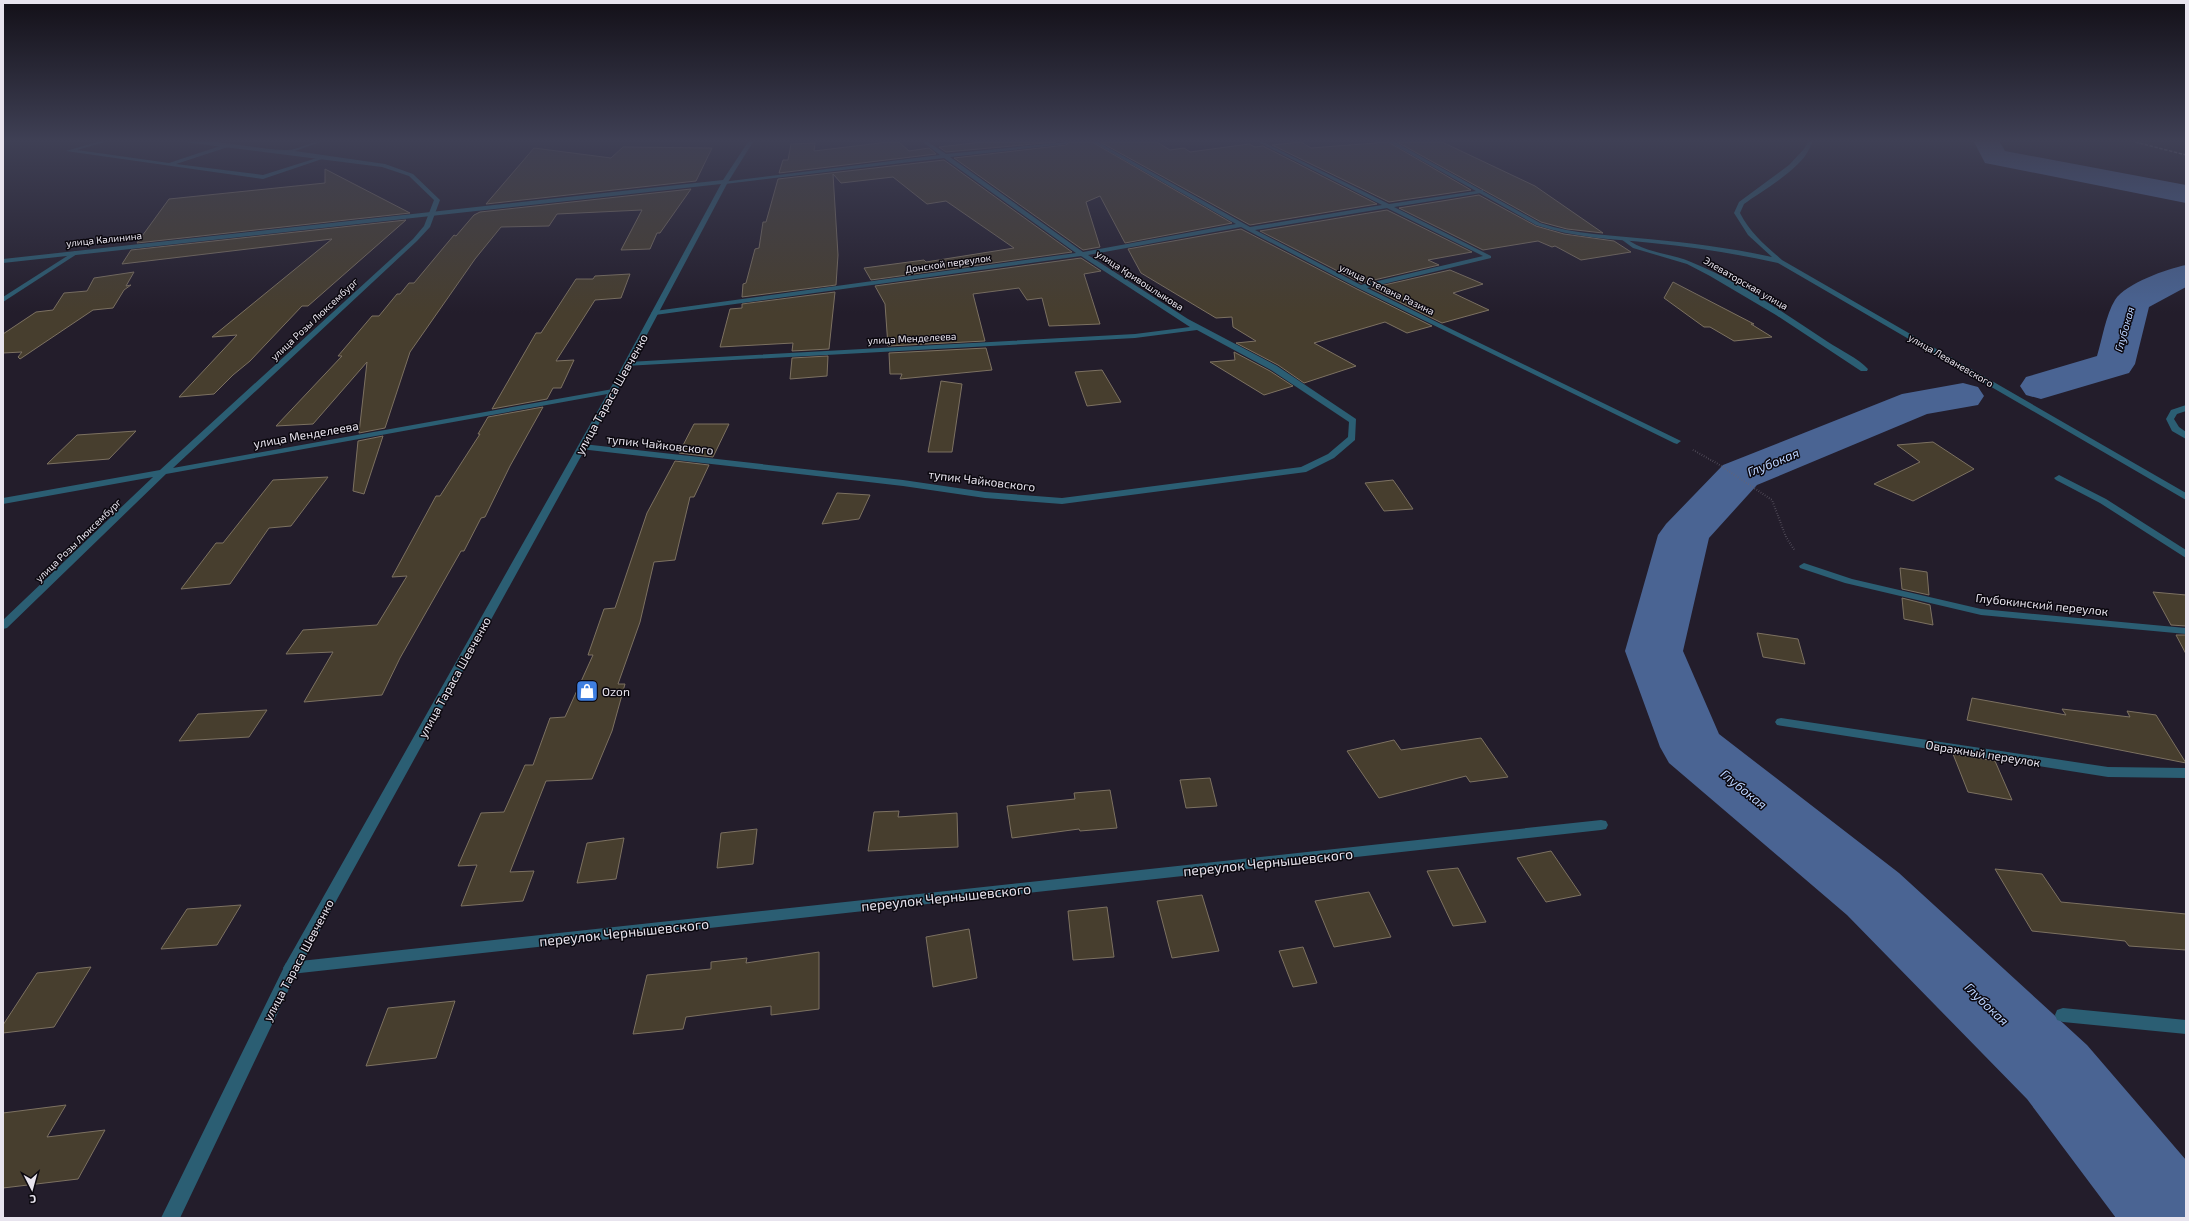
<svg xmlns="http://www.w3.org/2000/svg" width="2189" height="1221" font-family="'Exo 2',sans-serif">
<rect width="100%" height="100%" fill="#231d2b"/>
<g fill="none" stroke-linecap="round" stroke-linejoin="round">
<g fill="#4a6493" fill-rule="evenodd">
<path d="M1974,142H2000L2005,151L2186,185V203L1985,163Z"/>
<path d="M2186,265V287L2149,307L2135,364L2129,373L2041,399L2026,395L2020,386L2026,377L2097,356C2102,340 2106,314 2115,300C2126,283 2167,269 2186,265Z"/>
<path d="M1963,383L1978,387L1984,396L1978,405L1927,414L1757,485L1709,538L1683,651L1719,734L1899,873L2087,1045L2186,1160V1218H2116L2027,1099L1847,915L1669,763L1660,747L1625,651L1658,535L1666,524L1723,465L1902,394Z"/>
</g>
</g>
<g fill="#473e2e" stroke="#7c7161">
<path d="M888,142H899L909,151L929,148L936,154L779,173L783,160H788L791,144L815,143L814,151Z"/>
<path d="M982,142H1056L946,152L939,147Z"/>
<path d="M1069,142H1092L1232,223L1125,243L1100,196L1086,202L1100,247L1083,250L954,158L1066,145Z"/>
<path d="M1100,142H1157L1170,150L1184,148L1190,152L1249,144L1255,147L1263,146L1377,204L1250,225Z"/>
<path d="M1301,142L1311,148L1388,142L1471,190L1389,202L1272,145Z"/>
<path d="M1397,142H1442L1535,186L1603,233L1567,229L1541,222Z"/>
<path d="M623,147L712,148L696,181L486,204L534,148L611,158Z"/>
<path d="M944,160L1072,252L871,280L864,268L924,260L926,262L1014,248L946,201L927,204L893,177L841,183L833,174L838,255L836,285L742,297L743,284L746,283L755,249L759,248L763,222H766L778,179Z"/>
<path d="M325,169L410,213L137,243L169,199L325,183Z"/>
<path d="M691,189L660,233H657L650,249L621,250L642,210L557,214L549,226L501,227L475,259L410,352L385,428L359,433L367,362L313,424L276,426L342,356H338L372,316H379L397,294H400L409,283H414L454,235L456,236L474,215L480,212Z"/>
<path d="M1479,195L1536,226L1564,234L1614,241L1631,252L1581,260L1555,246L1552,247L1538,241L1483,250L1399,208Z"/>
<path d="M1387,210L1472,252L1428,260L1439,265L1361,283L1260,231Z"/>
<path d="M406,220L308,306H302L250,361L233,375L214,394L179,397L237,335L212,337L332,239L122,264L131,250Z"/>
<path d="M1241,229L1357,289L1432,326L1407,333L1385,322L1314,343L1356,366L1304,383L1278,365L1236,343L1256,341L1233,327L1232,317L1216,318L1141,273L1128,249Z"/>
<path d="M1081,258L1101,271L1084,274L1100,324L1049,326L1042,298L1027,300L1019,288L973,294L985,341L888,346L885,304L875,286Z"/>
<path d="M1450,270L1483,284L1453,293L1489,310L1442,323L1371,288Z"/>
<path d="M134,272L126,286L131,285L124,290L113,308L93,310L20,359L18,357L22,352L3,353V334L36,312L53,310L64,293L87,291L94,278Z"/>
<path d="M630,274L621,298L595,300L556,361L574,360L561,388H553L547,399L492,409L536,333H541L576,279H593L595,276Z"/>
<path d="M1673,282L1754,324H1751L1772,337L1734,341L1710,327H1704L1664,298Z"/>
<path d="M835,292L829,349L792,351L793,343L720,347L730,309L742,308V304Z"/>
<path d="M986,348L992,370L900,379L902,374H890L889,353Z"/>
<path d="M1234,352L1270,371L1293,386L1264,395L1210,362L1235,360Z"/>
<path d="M828,356L827,376L790,379L792,358Z"/>
<path d="M1102,370L1121,402L1087,406L1075,372Z"/>
<path d="M941,381L962,384L952,452H928Z"/>
<path d="M543,407L510,466L485,517L481,518L464,551H461L400,658L382,695L304,702L333,652L286,654L303,630L377,625L407,576L392,577L436,496H440L480,434H478L488,417Z"/>
<path d="M694,424H729L713,457L679,453Z"/>
<path d="M136,431L109,459L47,464L77,435Z"/>
<path d="M383,436L364,494L353,491L358,441Z"/>
<path d="M1933,442L1974,469L1913,501L1874,484L1920,462L1897,445Z"/>
<path d="M675,461L709,465L694,497H690L675,560L654,562L640,622L618,684H625L612,731L592,779L546,781L510,872L534,871L523,901L461,906L477,865L458,866L481,813L504,812L525,765H533L550,718L565,717L593,655H588L604,609L615,608L647,513Z"/>
<path d="M328,477L291,526L269,528L230,584L181,589L216,543H223L273,480Z"/>
<path d="M1393,480L1398,487L1413,509L1384,511L1365,483Z"/>
<path d="M837,493L870,495L859,519L822,524Z"/>
<path d="M1900,568L1927,572L1929,595L1902,589Z"/>
<path d="M2153,592L2186,595V626L2171,625Z"/>
<path d="M1902,598L1930,605L1933,625L1904,619Z"/>
<path d="M1757,633L1798,639L1805,664L1763,657Z"/>
<path d="M2176,635H2186V654Z"/>
<path d="M1972,698L2066,715L2062,709L2130,717L2127,711L2156,715L2186,763L1967,720Z"/>
<path d="M267,710L249,737L179,741L198,714Z"/>
<path d="M1481,738L1508,777L1470,782L1466,776L1379,798L1347,751L1394,740L1401,750Z"/>
<path d="M1953,754L1995,761L2012,800L1968,792Z"/>
<path d="M1210,778L1217,806L1186,808L1180,780Z"/>
<path d="M1110,790L1117,828L1080,831L1079,829L1012,838L1007,806L1075,799L1074,793Z"/>
<path d="M899,811L898,817L957,813L958,847L868,851L874,812Z"/>
<path d="M757,829L753,864L717,868L721,833Z"/>
<path d="M624,838L616,879L577,883L587,843Z"/>
<path d="M1551,851L1581,895L1546,902L1517,858Z"/>
<path d="M1458,868L1486,922L1453,926L1427,871Z"/>
<path d="M1995,869L2042,874L2061,902L2186,914V950L2129,946L2125,941L2032,931Z"/>
<path d="M1369,892L1391,937L1334,947L1315,901Z"/>
<path d="M1202,895L1219,951L1172,958L1157,901Z"/>
<path d="M241,905L217,945L161,949L187,909Z"/>
<path d="M1107,907L1114,957L1073,960L1068,911Z"/>
<path d="M969,929L977,978L933,987L926,937Z"/>
<path d="M1303,947L1317,983L1293,987L1279,951Z"/>
<path d="M819,952V1009L771,1015V1006L686,1017L683,1029L633,1034L647,975L711,969V962L747,958L746,963Z"/>
<path d="M91,967L54,1027L3,1033V1025L37,973Z"/>
<path d="M455,1001L436,1058L366,1066L388,1008Z"/>
<path d="M66,1105L47,1137L105,1130L78,1179L3,1188V1113Z"/>
</g>
<g fill="none" stroke-linecap="round" stroke-linejoin="round">
<path stroke="#686370" stroke-width="2" stroke-dasharray="0.5 2" stroke-linecap="butt" d="M1693,450L1718,464L1772,500L1786,537L1795,551"/>
<path fill="#2b5e73" fill-rule="evenodd" d="M97,142H105L77,150L169,163L226,144L228,147L176,164L263,175L320,157L325,158L263,179L66,151Z"/>
<g fill="#2b5e73" fill-rule="evenodd">
<path d="M184,142C216,138 253,149 285,150C297,151 308,142 320,142L295,151L385,164L413,174L440,200L430,227L417,241L173,468L613,389L617,391L613,393L166,474L7,628L3,629V620L153,477L3,504V498L160,470L413,239L424,226L434,200L409,176L382,167Z"/>
<path d="M923,142H928L946,154L1068,142L1066,144L950,157L1083,252L1236,224L1093,142H1098L1250,227L1382,205L1258,142H1263L1389,204L1483,190V192L1481,193L1394,207L1491,256V258L1367,288L1681,441L1677,444L1674,443L1358,288L1241,227L1088,255L1188,319L1277,366L1356,419L1355,440L1334,458L1306,472L1062,504L985,498L903,486L580,449L578,447L583,444L903,480L985,492L1062,498L1301,467L1328,454L1348,437L1349,422L1271,370L1197,330L1135,338L625,366L624,364L628,362L1135,334L1190,327L1081,256L655,315L651,313L655,311L1076,253L944,158L725,184L722,182L940,155ZM1387,208L1483,256L1361,285L1255,230Z"/>
<path d="M1622,238H1626C1643,253 1671,253 1691,262C1740,282 1784,313 1828,342C1840,350 1858,358 1868,369L1867,371H1861L1776,315L1710,276L1687,264L1633,248L1621,239Z"/>
<path d="M75,251L78,253L77,254L3,302V297Z"/>
<path d="M2186,405V411L2177,414L2174,419L2179,427L2186,432V439L2172,431L2166,419L2171,410Z"/>
<path d="M2059,475L2106,499L2186,550V558L2100,503L2056,480L2054,478Z"/>
<path d="M1804,563L1852,579L1981,609L2186,628V634L1981,615L1845,583L1800,568L1799,566Z"/>
<path d="M1781,718L2108,767L2186,768V778L2108,777L1777,725L1775,722L1777,719Z"/>
<path d="M1601,820L1606,821L1608,825L1606,829L1601,830L291,974L286,973L283,968L286,963L291,962Z"/>
<path d="M2063,1008L2186,1020V1034L2063,1022L2057,1020L2055,1015L2057,1010Z"/>
</g>
<g fill="#2b5e73" fill-rule="evenodd">
<path d="M748,142H753L728,182L617,391L297,972L180,1218H161L286,963L609,391L721,184L3,263V259L723,180Z"/>
<path d="M1389,142H1395L1540,223C1575,235 1612,235 1648,239C1690,243 1731,248 1772,257L1748,235L1734,213L1739,202L1789,165L1804,149L1808,142H1812C1806,167 1764,189 1744,204L1740,213C1750,233 1766,246 1782,260L2186,493V500L1778,263C1737,254 1695,247 1652,243C1613,239 1574,238 1536,225Z"/>
</g>
<path stroke="#908b97" stroke-width="1.5" stroke-dasharray="3.5 1.5" stroke-linecap="butt" d="M2135,142L2186,155"/>
</g>
<linearGradient id="sky" x2="0" y2="1"><stop stop-color="#131018"/><stop offset="0.45" stop-color="#3f4055"/><stop offset="1" stop-color="#3f4055" stop-opacity="0"/></linearGradient>
<rect width="2189" height="313" fill="url(#sky)"/>
<defs>
<g id="shop-square" transform="scale(1.15)"><rect x="-9" y="-9" width="18" height="18" rx="4" fill="#3f7fe0" stroke="#0b080f"/><path d="M-5-2.5h2.3a2.7 3.5 0 0 1 5.4 0H5L5.5 6h-11ZM-1.5-2.5h3a1.5 2.3 0 0 0-3 0Z" fill="#fff"/></g>
</defs>
<g fill-rule="evenodd">
<use href="#shop-square" x="587" y="691"/>
</g>
<g text-anchor="middle" dominant-baseline="central" stroke-width="3" stroke-linejoin="round" paint-order="stroke">
<g font-size="10" fill="#e8e4ee" stroke="#0b080f">
<text transform="translate(104 239) rotate(-6)">улица Калинина</text>
<text transform="translate(948 263) rotate(-8)">Донской переулок</text>
<text transform="translate(1140 280) rotate(33)">улица Кривошлыкова</text>
<text transform="translate(1746 283) rotate(30)">Элеваторская улица</text>
<text transform="translate(1387 289) rotate(26)">улица Степана Разина</text>
<text transform="translate(314 319) rotate(-43)">улица Розы Люксембург</text>
<text transform="translate(912 338) rotate(-3)">улица Менделеева</text>
<text transform="translate(1951 360) rotate(30)">улица Леваневского</text>
<text transform="translate(78 540) rotate(-44)">улица Розы Люксембург</text>
</g>
<g font-size="11" font-style="italic" fill="#bad3ff" stroke="#0b080f">
<text transform="translate(2124 329) rotate(-74)">Глубокая</text>
</g>
<g font-size="12" fill="#e8e4ee" stroke="#0b080f">
<text transform="translate(611 394) rotate(-61)">улица Тараса Шевченко</text>
<text transform="translate(306 434) rotate(-10)">улица Менделеева</text>
<text transform="translate(660 444) rotate(6)">тупик Чайковского</text>
<text transform="translate(982 480) rotate(7)">тупик Чайковского</text>
<text transform="translate(2042 604) rotate(6)">Глубокинский переулок</text>
<text transform="translate(454 677) rotate(-61)">улица Тараса Шевченко</text>
<text transform="translate(1983 753) rotate(9)">Овражный переулок</text>
<text transform="translate(298 960) rotate(-62)">улица Тараса Шевченко</text>
</g>
<g font-size="12" fill="#e8e4ee" stroke="#0b080f" text-anchor="start">
<text x="602" y="691">Ozon</text>
</g>
<g font-size="13" font-style="italic" fill="#bad3ff" stroke="#0b080f">
<text transform="translate(1773 462) rotate(-22)">Глубокая</text>
<text transform="translate(1744 789) rotate(39)">Глубокая</text>
<text transform="translate(1987 1004) rotate(44)">Глубокая</text>
</g>
<g font-size="14" fill="#e8e4ee" stroke="#0b080f">
<text transform="translate(1268 862) rotate(-6)">переулок Чернышевского</text>
<text transform="translate(946 897) rotate(-6)">переулок Чернышевского</text>
<text transform="translate(624 932) rotate(-6)">переулок Чернышевского</text>
</g>
</g>
<rect width="2189" height="1221" fill="none" stroke="#e8e4ee" stroke-width="8"/>
<g transform="translate(32 1189) rotate(174)" stroke="#0b080f" stroke-width="3" paint-order="stroke">
<path d="M0-3L7 15L0 10L-7 15Z" fill="#e8e4ee"/>
<text y="-6" font-size="11" font-weight="bold" text-anchor="middle" fill="#e8e4ee">С</text>
</g>
</svg>
